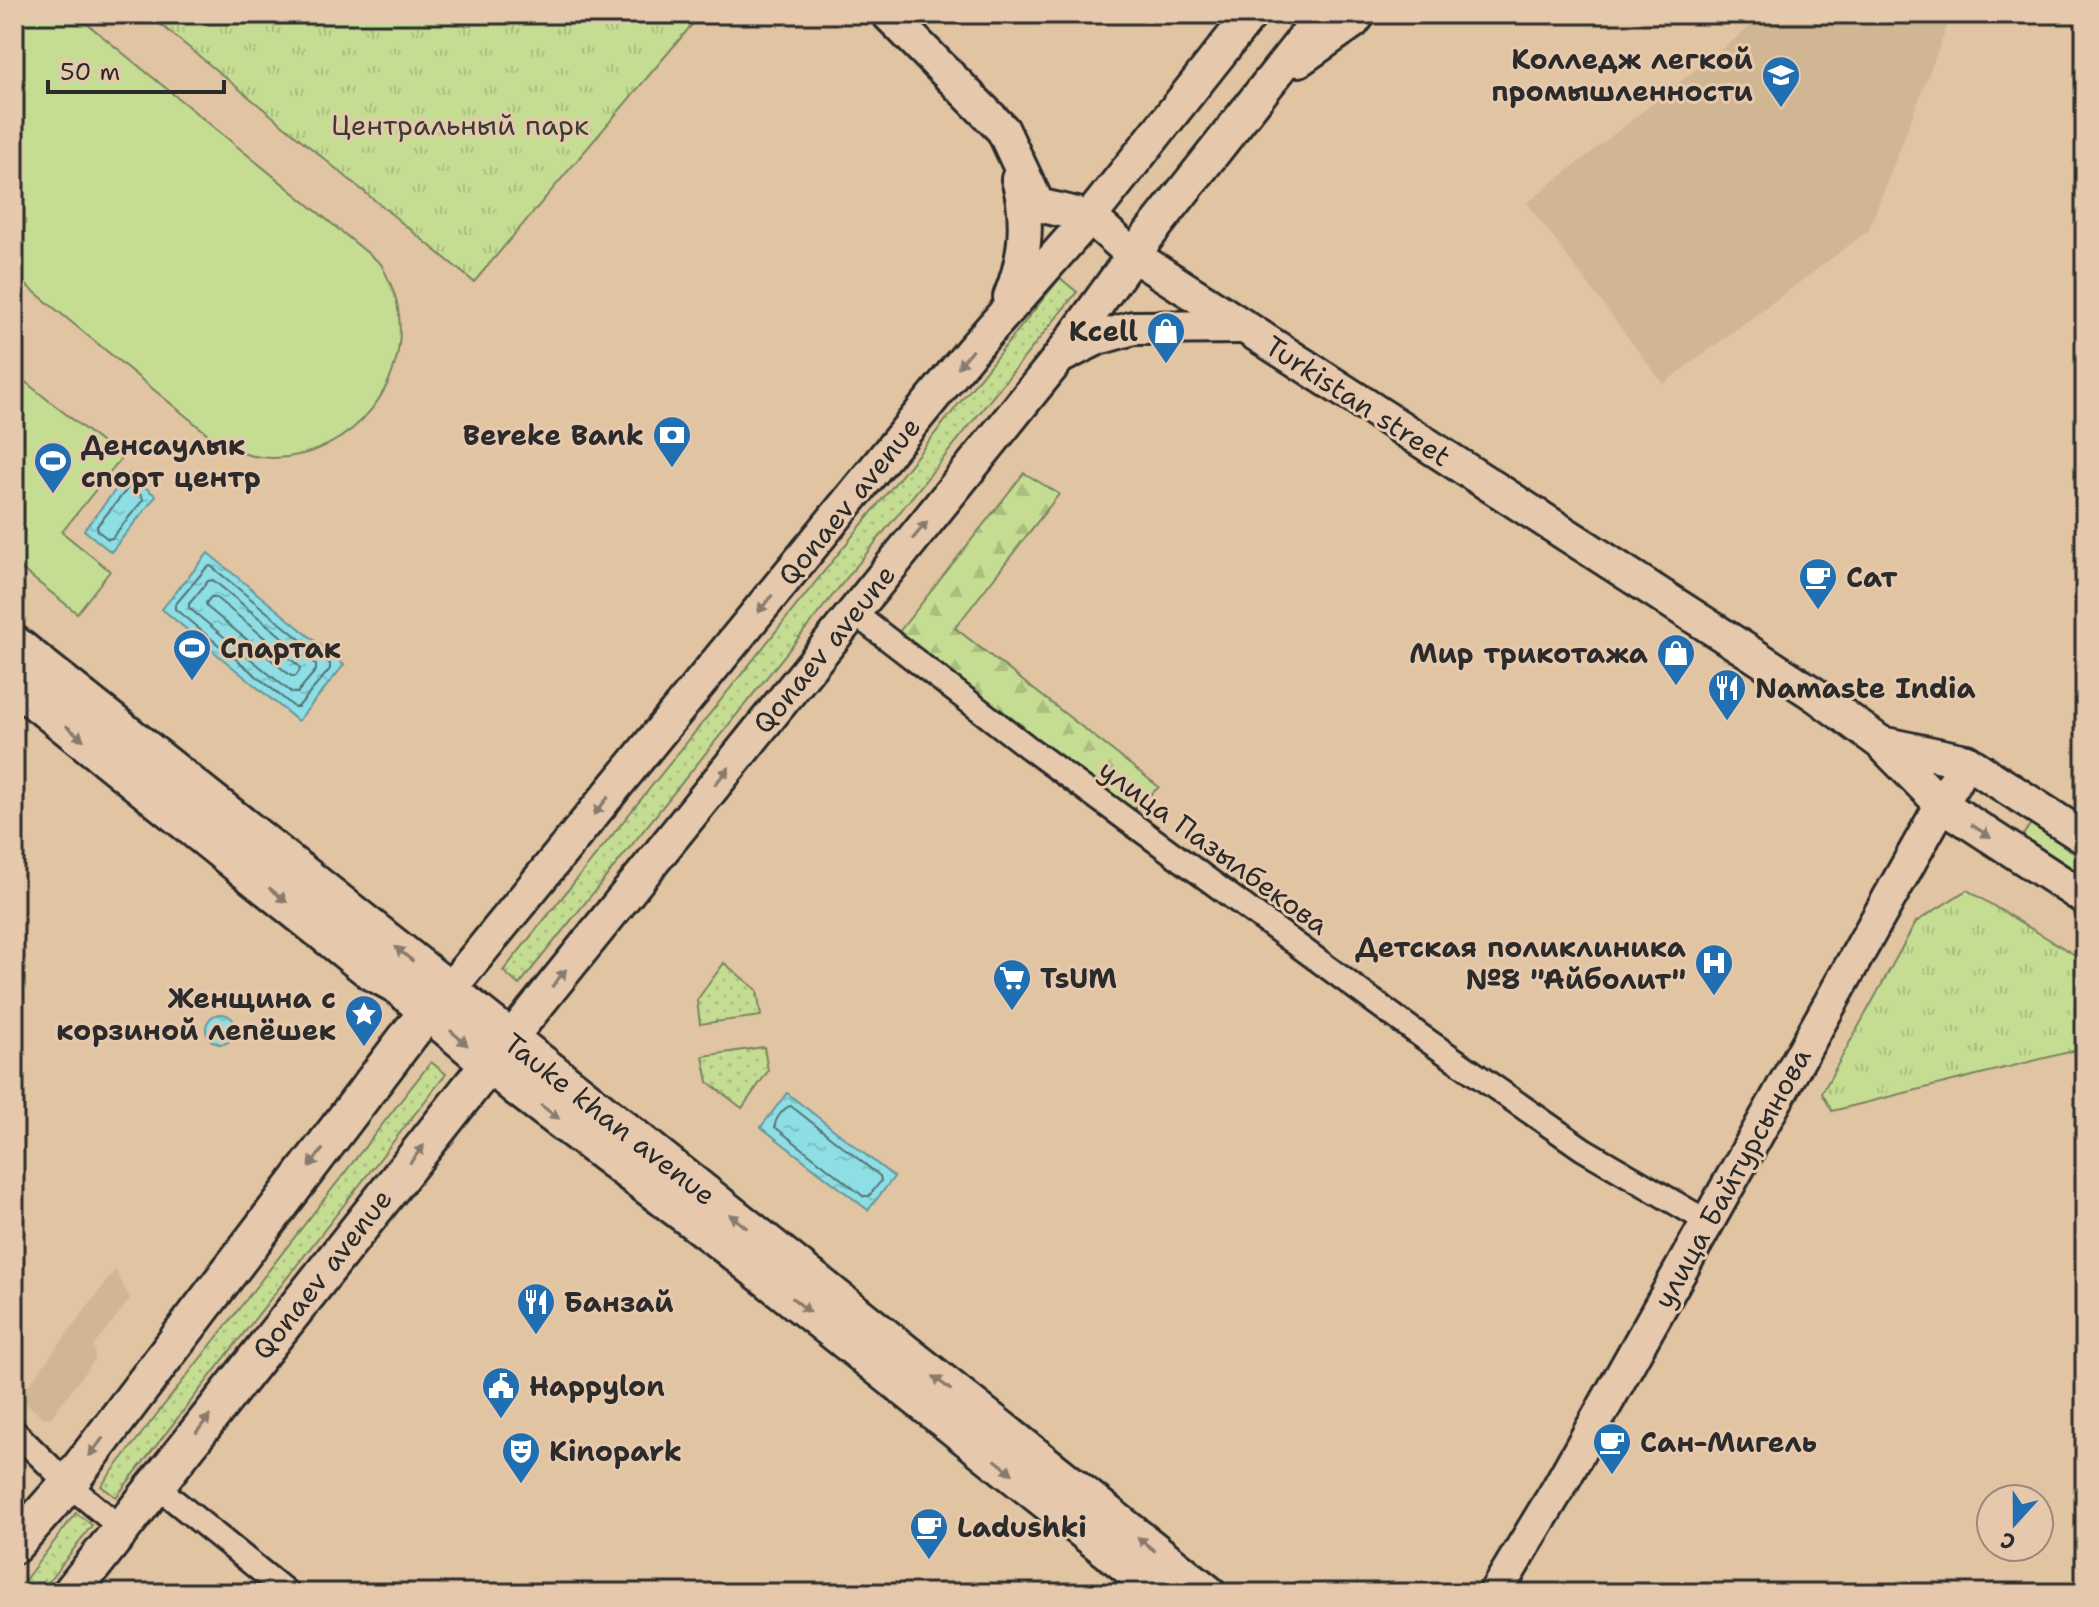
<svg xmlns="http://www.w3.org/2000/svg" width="2099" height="1607" font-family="'Shantell Sans',sans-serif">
<defs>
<pattern id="grass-dots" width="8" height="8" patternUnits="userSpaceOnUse" patternTransform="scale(2)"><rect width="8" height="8" fill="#c5dd93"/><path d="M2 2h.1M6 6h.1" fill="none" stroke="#a9be7f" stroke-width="1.8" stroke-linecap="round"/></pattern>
<pattern id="forest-firs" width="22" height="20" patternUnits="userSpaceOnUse" patternTransform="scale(2)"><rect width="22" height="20" fill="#c5dd93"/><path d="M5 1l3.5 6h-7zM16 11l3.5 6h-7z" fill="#a9be7f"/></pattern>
<pattern id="park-tufts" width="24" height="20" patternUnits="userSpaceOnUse" patternTransform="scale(2)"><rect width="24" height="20" fill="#c5dd93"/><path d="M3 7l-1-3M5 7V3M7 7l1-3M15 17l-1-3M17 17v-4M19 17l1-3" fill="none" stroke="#a9be7f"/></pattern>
<pattern id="water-ripples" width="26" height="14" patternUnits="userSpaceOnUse" patternTransform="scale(2)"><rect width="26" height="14" fill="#8edfe5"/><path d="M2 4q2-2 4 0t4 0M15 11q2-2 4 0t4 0" fill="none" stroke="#7bc0c5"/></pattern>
</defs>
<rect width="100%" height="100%" fill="#e1c4a2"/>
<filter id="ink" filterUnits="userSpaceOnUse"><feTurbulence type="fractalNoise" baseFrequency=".0125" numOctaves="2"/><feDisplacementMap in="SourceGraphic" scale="16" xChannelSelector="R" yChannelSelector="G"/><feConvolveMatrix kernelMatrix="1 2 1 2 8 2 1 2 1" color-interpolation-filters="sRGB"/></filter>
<g filter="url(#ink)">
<g fill="#d1b693">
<path d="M1766,14H1952L1868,231L1663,384L1527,203Z"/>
<path d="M115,1270L130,1299L94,1345L95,1359L51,1417L44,1418L19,1398Z"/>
</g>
<g fill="url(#grass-dots)" stroke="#78845f" stroke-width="2">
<path d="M1060,278L1077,292L519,985L503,971Z"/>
<path d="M724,963L757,990L761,1016L700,1024L697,1000Z"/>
<path d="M764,1047L768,1071L742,1108L708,1082L703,1056Z"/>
<path d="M431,1062L446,1074L116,1497L101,1486Z"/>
<path d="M76,1513L92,1525L40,1593H15Z"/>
</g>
<g fill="url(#forest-firs)" stroke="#78845f" stroke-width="2">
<path d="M1024,473L1059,494L955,628L1159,787L1130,812L899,632Z"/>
<path d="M2038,812L2085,842V894L2014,850Z"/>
</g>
<g fill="url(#park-tufts)" stroke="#78845f" stroke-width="2">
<path d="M148,14H701L474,282Z"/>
<path d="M1967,890L2085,961V1048L1832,1111L1822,1093L1916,922Z"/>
</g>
<g fill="#c5dd93" stroke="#78845f" stroke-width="2">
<path d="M14,14H53L86,23L381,264C387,276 394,289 397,303C414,381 353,457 273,458C256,458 241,453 225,448L14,275Z"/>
<path d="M14,373L121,458L62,532L110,571L77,613L14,563Z"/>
</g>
<g fill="url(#water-ripples)" stroke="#66979b" stroke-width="2">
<path d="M128,474L156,496L111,552L84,530Z"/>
<path d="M208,553L344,665L298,721L162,609Z"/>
<circle cx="221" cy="1029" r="15"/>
<path d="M787,1093L894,1177L868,1210L761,1127Z"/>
</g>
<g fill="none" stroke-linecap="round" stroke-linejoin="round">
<g stroke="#537375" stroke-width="2">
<path d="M128,488H132L142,496L143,500L112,538L108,539L98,531L97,526Z"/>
<path d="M211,566L330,664V669L298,707H294L175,609V605L207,567Z"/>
<path d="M213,580L316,665V670L297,693H292L189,608V604L208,581Z"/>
<path d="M211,597H215L299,666L300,670L296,676H291L207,607L206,603Z"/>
<path d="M791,1106L880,1176L881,1181L869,1196H863L775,1127C774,1120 784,1107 791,1106Z"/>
</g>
<g stroke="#2b2b2b" stroke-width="28">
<g id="street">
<path d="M854,613L1029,748L1421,1036L1583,1149L1708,1222"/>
<path d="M14,1431L68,1484L122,1529"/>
<path d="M155,1485L288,1593"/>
</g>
</g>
<g stroke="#2b2b2b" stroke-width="38">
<g id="secondary">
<path d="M888,14L1003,130L1038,205L1090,217L1133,255L1814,694L1881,743L1941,804L2085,898"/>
<path d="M1299,60L1353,22L1359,14"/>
<path d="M1010,297C1026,258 1030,220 1018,179"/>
<path d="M1064,355L1098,338L1133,328L1244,327"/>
<path d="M1881,743L1966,761L2085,838"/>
<path d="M449,990L972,350L1090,217L1251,14"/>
<path d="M510,1039L1058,359L1133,255L1323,14"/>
<path d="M1495,1593L1558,1489L1966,761"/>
</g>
</g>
<g stroke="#2b2b2b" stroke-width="42">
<g id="primary">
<path d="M14,644L1207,1593"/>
<path d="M14,684L371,971L397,985L518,1088L728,1247L1162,1593"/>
<path d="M14,1545L68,1484L412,1031L444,995"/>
<path d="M71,1593L504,1045"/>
</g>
</g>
<use href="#street" stroke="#e6c9ad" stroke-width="22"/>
<use href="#secondary" stroke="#e6c9ad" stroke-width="32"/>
<use href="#primary" stroke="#e6c9ad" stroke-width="36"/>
</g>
<defs><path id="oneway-solid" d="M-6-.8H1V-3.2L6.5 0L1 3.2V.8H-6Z" transform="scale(2)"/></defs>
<g fill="#887a6c">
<use href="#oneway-solid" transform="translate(965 359) rotate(129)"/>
<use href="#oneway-solid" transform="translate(920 530) rotate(-51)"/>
<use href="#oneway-solid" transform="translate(765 604) rotate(129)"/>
<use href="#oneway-solid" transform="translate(75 733) rotate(39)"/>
<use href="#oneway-solid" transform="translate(722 776) rotate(-51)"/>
<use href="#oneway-solid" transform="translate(601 806) rotate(129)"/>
<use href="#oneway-solid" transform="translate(1981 831) rotate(33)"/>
<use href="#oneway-solid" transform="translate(278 895) rotate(39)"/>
<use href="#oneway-solid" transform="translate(404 954) rotate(-141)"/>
<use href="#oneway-solid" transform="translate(559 978) rotate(-51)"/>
<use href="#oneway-solid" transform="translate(459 1038) rotate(41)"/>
<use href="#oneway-solid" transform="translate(550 1112) rotate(37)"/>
<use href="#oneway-solid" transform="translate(417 1154) rotate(-52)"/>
<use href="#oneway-solid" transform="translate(316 1158) rotate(127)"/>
<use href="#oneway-solid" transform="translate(738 1221) rotate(-142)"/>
<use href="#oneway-solid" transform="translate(801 1305) rotate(39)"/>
<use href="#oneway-solid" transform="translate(942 1383) rotate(-142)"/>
<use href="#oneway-solid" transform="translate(203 1424) rotate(-52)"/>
<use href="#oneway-solid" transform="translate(96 1447) rotate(127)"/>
<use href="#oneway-solid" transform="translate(1004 1467) rotate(39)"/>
<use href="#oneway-solid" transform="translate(1146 1544) rotate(-142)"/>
</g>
</g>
<defs>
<g id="university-pin" transform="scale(2)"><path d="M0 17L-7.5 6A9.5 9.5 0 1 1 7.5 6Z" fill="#1f6fb2" stroke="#e6c9ad"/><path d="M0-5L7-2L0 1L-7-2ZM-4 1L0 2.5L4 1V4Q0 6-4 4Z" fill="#fff"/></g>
<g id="shop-pin" transform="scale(2)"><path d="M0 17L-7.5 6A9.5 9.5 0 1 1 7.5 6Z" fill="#1f6fb2" stroke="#e6c9ad"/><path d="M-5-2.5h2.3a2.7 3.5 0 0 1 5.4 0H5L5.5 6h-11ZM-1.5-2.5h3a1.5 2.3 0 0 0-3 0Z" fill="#fff"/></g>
<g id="bank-pin" transform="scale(2)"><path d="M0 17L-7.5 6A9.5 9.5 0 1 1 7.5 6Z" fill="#1f6fb2" stroke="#e6c9ad"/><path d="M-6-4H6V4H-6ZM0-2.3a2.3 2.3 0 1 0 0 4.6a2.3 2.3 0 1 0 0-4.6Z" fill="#fff"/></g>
<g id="stadium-pin" transform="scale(2)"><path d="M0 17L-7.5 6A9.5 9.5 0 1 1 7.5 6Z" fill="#1f6fb2" stroke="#e6c9ad"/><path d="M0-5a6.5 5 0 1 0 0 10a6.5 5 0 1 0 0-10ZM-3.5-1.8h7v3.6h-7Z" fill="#fff"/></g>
<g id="cafe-pin" transform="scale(2)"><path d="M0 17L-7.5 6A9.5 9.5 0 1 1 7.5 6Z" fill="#1f6fb2" stroke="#e6c9ad"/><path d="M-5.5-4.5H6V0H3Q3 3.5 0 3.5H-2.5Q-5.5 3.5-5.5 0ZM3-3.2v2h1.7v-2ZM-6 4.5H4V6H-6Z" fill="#fff"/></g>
<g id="restaurant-pin" transform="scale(2)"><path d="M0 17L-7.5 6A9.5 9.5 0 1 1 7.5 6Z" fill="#1f6fb2" stroke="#e6c9ad"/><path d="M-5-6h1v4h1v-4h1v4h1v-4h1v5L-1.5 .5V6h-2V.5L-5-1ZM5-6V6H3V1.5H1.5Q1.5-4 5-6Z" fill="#fff"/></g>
<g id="hospital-pin" transform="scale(2)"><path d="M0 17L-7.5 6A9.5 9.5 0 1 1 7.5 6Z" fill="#1f6fb2" stroke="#e6c9ad"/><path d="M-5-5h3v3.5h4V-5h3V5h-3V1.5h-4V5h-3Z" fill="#fff"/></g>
<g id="supermarket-pin" transform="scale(2)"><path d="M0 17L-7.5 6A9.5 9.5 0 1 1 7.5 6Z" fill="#1f6fb2" stroke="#e6c9ad"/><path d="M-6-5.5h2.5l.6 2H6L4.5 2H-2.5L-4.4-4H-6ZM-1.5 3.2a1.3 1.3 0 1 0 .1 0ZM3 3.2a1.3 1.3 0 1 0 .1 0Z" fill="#fff"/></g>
<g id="sight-pin" transform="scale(2)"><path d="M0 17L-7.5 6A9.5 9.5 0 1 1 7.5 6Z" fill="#1f6fb2" stroke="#e6c9ad"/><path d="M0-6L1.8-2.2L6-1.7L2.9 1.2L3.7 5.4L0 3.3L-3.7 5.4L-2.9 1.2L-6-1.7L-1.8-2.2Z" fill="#fff"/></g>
<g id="civic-pin" transform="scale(2)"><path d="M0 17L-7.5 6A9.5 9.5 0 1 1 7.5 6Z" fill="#1f6fb2" stroke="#e6c9ad"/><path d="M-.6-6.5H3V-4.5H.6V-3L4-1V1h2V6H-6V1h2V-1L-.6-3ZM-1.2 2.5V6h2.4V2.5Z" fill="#fff"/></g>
<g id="theatre-pin" transform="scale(2)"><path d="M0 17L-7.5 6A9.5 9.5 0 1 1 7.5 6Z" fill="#1f6fb2" stroke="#e6c9ad"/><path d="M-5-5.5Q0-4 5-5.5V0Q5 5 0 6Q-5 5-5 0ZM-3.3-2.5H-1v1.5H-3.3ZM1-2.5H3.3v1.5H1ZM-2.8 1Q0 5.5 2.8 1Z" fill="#fff"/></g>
</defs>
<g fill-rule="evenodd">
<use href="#university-pin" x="1781" y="75"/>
<use href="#shop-pin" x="1166" y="331"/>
<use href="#bank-pin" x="672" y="435"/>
<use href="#stadium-pin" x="53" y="461"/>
<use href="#cafe-pin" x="1818" y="577"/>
<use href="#stadium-pin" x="192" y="648"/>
<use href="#shop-pin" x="1676" y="653"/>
<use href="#restaurant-pin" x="1727" y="688"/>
<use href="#hospital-pin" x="1714" y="963"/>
<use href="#supermarket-pin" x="1012" y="978"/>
<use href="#sight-pin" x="364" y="1014"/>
<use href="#restaurant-pin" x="536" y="1302"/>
<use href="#civic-pin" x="501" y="1386"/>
<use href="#cafe-pin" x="1612" y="1442"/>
<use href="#theatre-pin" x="521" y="1451"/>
<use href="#cafe-pin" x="929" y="1527"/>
</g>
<g text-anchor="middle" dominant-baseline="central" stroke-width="6" stroke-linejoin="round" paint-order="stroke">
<g font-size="28" font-weight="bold" fill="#2b2b2b" stroke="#e6c9ad" text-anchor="start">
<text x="1753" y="59" text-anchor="end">Колледж легкой<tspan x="1753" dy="32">промышленности</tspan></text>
<text x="1138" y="331" text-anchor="end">Kcell</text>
<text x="644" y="435" text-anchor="end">Bereke Bank</text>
<text x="81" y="445">Денсаулык<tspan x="81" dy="32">спорт центр</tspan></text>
<text x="1846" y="577">Сат</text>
<text x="220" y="648">Спартак</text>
<text x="1648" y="653" text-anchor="end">Мир трикотажа</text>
<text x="1755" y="688">Namaste India</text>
<text x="1686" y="947" text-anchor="end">Детская поликлиника<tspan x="1686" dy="32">№8 "Айболит"</tspan></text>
<text x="1040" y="978">TsUM</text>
<text x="336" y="998" text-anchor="end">Женщина с<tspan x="336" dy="32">корзиной лепёшек</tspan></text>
<text x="564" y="1302">Банзай</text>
<text x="529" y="1386">Happylon</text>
<text x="1640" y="1442">Сан-Мигель</text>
<text x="549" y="1451">Kinopark</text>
<text x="957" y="1527">Ladushki</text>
</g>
<g font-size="28" fill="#3a3d35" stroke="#e6c9ad">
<text x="460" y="125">Центральный парк</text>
</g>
<g font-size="28" fill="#2b2b2b" stroke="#e6c9ad">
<text transform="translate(1358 401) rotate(33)">Turkistan street</text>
<text transform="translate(849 501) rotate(-51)">Qonaev avenue</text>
<text transform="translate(824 649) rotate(-51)">Qonaev aveune</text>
<text transform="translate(1214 847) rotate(36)">улица Пазылбекова</text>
<text transform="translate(610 1119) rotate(38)">Tauke khan avenue</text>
<text transform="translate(1732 1178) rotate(-61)">улица Байтурсынова</text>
<text transform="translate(322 1274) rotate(-52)">Qonaev avenue</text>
</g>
</g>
<rect width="2099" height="1607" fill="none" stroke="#e6c9ad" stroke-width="48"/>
<rect x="24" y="24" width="2051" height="1559" fill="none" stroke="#2b2b2b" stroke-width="3" filter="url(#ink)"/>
<g transform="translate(2015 1523) rotate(201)"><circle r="38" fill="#e6c9ad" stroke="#9b8a79" stroke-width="2"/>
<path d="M0-6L14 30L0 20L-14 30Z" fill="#1f6fb2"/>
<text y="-12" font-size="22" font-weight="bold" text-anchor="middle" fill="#2b2b2b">С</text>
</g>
<path d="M48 80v12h176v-12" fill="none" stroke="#2b2b2b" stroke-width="4"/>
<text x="60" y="80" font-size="24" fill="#2b2b2b" stroke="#e6c9ad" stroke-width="6" paint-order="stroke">50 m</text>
</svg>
